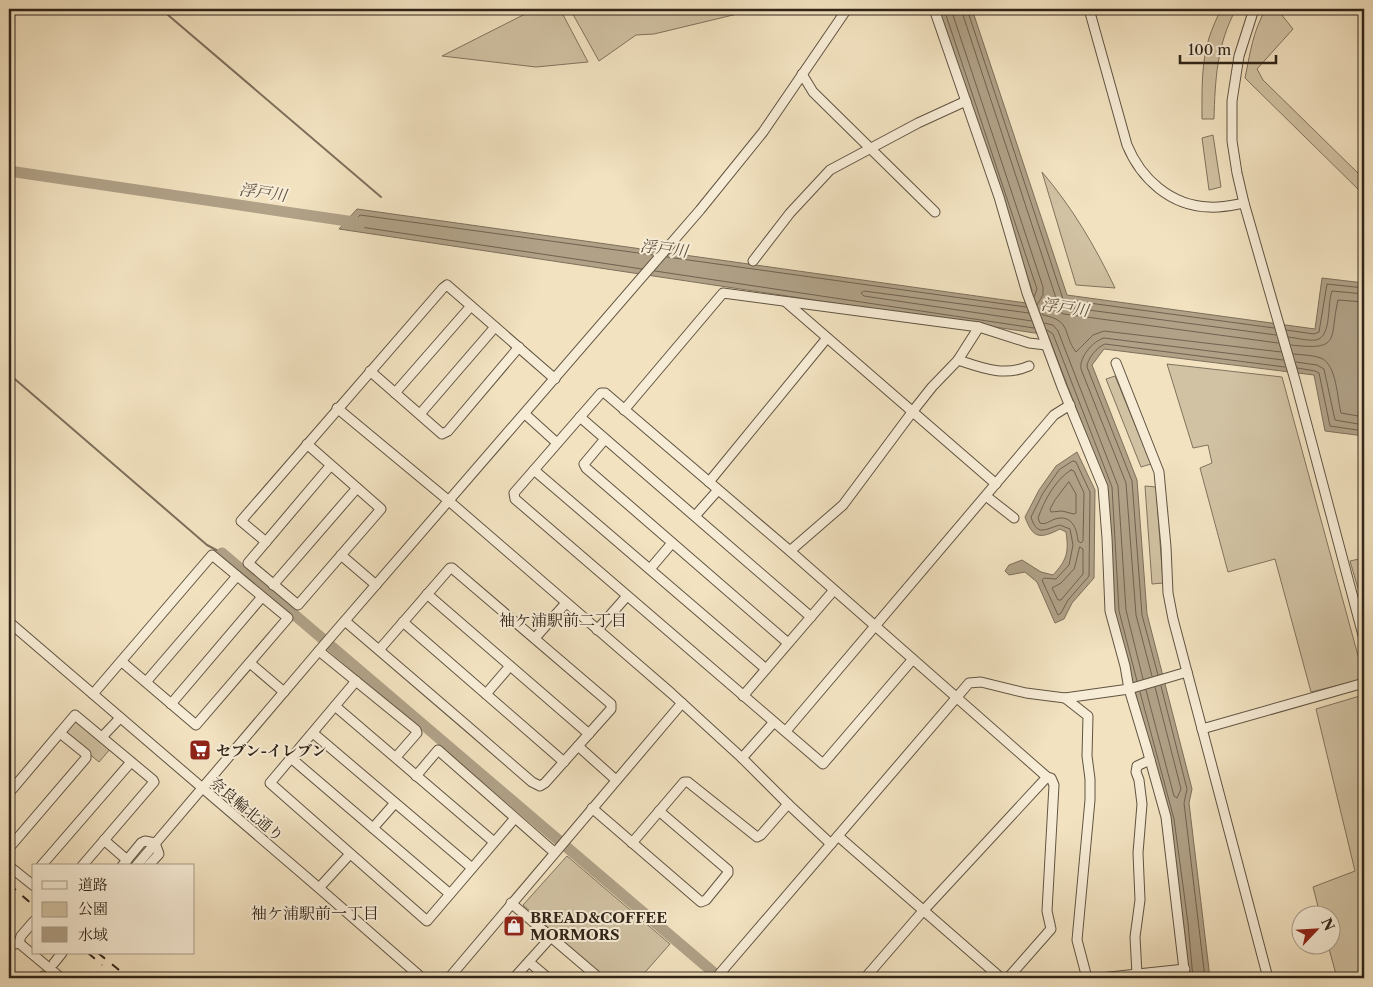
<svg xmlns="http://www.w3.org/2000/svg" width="1373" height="987" font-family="'Libre Caslon Text','Noto Serif JP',serif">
<rect width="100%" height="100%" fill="#f2e2c0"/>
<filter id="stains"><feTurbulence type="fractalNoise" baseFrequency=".004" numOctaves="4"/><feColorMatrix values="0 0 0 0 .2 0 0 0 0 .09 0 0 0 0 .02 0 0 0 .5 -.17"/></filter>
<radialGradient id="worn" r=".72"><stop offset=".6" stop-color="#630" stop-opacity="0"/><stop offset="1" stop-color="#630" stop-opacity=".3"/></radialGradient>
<g fill="#d1c2a3" stroke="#80735e">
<path d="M535,9H560L588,62L536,67L442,56Z"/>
<path d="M570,9H614L618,15L632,9H758L654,34L636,35L599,61Z"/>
<path d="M1221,9H1236C1217,44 1215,80 1214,119H1202C1202,92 1201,64 1209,38C1212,28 1217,18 1221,9Z"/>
<path d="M1266,9H1277L1293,29L1257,69L1263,80L1364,179V195L1245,78C1250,54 1253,30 1266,9Z"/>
<path d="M1213,135L1221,187L1209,190L1202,138Z"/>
<path d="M1042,172C1072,207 1095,246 1115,288L1076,285Z"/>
<path d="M1167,364L1282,377L1363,674L1359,680L1311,692L1275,559L1228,572L1200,468L1212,463L1208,445L1193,448Z"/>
<path d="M1115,376L1151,464L1141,467L1106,379Z"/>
<path d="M1145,486L1156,487L1163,583L1152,584Z"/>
<path d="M1359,559L1363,572H1364V609L1350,561Z"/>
<path d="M1363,695L1364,696V978H1337L1328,945L1330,944V914H1320L1313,887L1355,871L1316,709Z"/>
<path d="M74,719L111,748L99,762L65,734Z"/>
<path d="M567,856L670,944L640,978H605L523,905Z"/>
</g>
<g fill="#b0a187" stroke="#7d6f5b">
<path d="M939,9H972L1067,295L1315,329L1322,278L1364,283V436L1325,431L1314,375L1104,349L1092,365L1137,480L1147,614L1192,789L1189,803L1210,978H1188L1169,820L1114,612L1107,488L1048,335L339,229L357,209L1026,303L1032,290Z"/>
<path d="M1077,452L1095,490L1094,578L1072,603L1064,619L1055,623L1037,582L1025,572L1009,575L1005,571L1009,565L1022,560L1041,572L1053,575C1067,560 1069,552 1066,532L1060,529C1040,539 1033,539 1025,517L1039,490L1056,466Z"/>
</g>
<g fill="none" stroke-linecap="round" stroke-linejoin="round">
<g stroke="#706250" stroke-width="1">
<path d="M944,9L1037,289L1034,297"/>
<path d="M951,9L1043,287V295L1037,305"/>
<path d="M961,9L1056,298L1060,304L1066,307L1276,335"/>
<path d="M967,9L1063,299L1067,300L1274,328"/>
<path d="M667,257L1026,307"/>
<path d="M642,269L354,226L352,223L360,215L653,255"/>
<path d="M655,271L1034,328"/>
<path d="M1029,313L864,291L861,293L864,296L1032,321"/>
<path d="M1044,323L1053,325L1058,331L1118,486L1126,610L1143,679"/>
<path d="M1047,330L1053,334L1112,487L1119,611L1137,681"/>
<path d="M1286,330L1314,334L1319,332L1327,284L1364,288"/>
<path d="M1288,337C1297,338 1307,341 1316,340C1332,337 1327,303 1332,291L1364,294"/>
<path d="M1278,343L1064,314L1057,311L1049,303L1042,313L1043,315C1073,321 1062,334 1076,352L1093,335L1104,331L1281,352"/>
<path d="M1291,345C1342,351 1329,339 1338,300L1364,302"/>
<path d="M1293,354C1302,355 1313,355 1321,358C1337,365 1337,398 1341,413L1364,417"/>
<path d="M1296,362L1317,365L1324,369L1335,420L1364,425"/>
<path d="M1297,368L1315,371L1319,373L1330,426L1364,431"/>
<path d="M1073,461L1076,462L1090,492L1089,576L1068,600L1061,613L1058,615L1042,580L1044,578L1056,579L1069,565L1073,545L1070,529L1060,525C1045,529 1037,537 1031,517L1043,493L1059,470Z"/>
<path d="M1071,470L1074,471L1084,493L1083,541L1081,543L1078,541C1077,529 1072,514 1055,519C1049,521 1046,525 1040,523L1038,518C1044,501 1055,480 1071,470Z"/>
<path d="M1069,482L1076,494V513L1074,514L1062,511L1051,512L1050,509L1055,500Z"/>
<path d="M1080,547L1083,549V574L1061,600H1058L1052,588L1061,583L1074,569Z"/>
<path d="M1158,675L1142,615L1132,481L1087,367C1087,359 1097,347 1105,344L1285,367"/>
<path d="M1152,676L1136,615L1126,483L1081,369C1079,357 1093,341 1104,338L1283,360"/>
<path d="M1161,686L1187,789L1184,803L1205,978"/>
<path d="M1146,690L1174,796L1177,798L1181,789L1155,687"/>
<path d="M1140,692L1174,819L1188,923L1193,978"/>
</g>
<g stroke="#7d6f5b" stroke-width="2">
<path d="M161,9L381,197"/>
<path d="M9,374L207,545L222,553"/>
</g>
<g stroke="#b0a187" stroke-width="11">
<path d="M9,171L361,223"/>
<path d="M222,553L720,978"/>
</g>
<g stroke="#605442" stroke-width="11">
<g id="minor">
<path d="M934,9L999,197L1027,293L1062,387L1103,487L1107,538L1110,611L1125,666L1129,689L1147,749L1166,817L1185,978"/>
<path d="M1089,9L1127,145C1141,179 1171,206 1209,207C1221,208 1233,205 1244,203"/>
<path d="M1254,9L1239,56L1232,101V141L1237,173L1244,203L1295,380L1364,639"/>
<path d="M802,74L813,92L935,212"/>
<path d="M753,261L790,213L830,170L918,123L966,101"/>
<path d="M786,302L996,484"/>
<path d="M958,360C982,368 1004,377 1029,366"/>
<path d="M1116,363L1159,472L1166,547L1168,593L1173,619L1268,978"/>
<path d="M370,371L442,434L448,431L519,347"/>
<path d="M395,393L471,306"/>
<path d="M337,408L449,501L671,693L742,758L788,804L761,835L757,837L688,782H684L632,843"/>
<path d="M624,410L723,293L979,327L1029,343L1046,345"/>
<path d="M420,414L495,327"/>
<path d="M525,414L557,443"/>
<path d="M580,417L811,617"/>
<path d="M605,439L584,464L586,468L788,643"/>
<path d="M307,444L381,509L298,605L248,563L331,465"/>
<path d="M534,470L766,669"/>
<path d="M709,482L827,338"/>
<path d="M986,496L1014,518"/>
<path d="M695,516L718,490"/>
<path d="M266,542L241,521L443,288L447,285L555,379"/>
<path d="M790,551L843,505L913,411L932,387L958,360L979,327"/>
<path d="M341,555L376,585"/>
<path d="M650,569L672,543"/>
<path d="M273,585L357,488"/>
<path d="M427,594L589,734"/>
<path d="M345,621C407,674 470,728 532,782L540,786L545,783L611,709V704L452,568H450L379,650"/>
<path d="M9,622L319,888L422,978"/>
<path d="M403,622L564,762"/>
<path d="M597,630L627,596"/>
<path d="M535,638L566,603"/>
<path d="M319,651L416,730L417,733L396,757"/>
<path d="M913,659L823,764L515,499L514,493L601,393H605L790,551L1047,777L1051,778L1054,785L1047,911L1051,929L1008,978"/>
<path d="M250,663L284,692"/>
<path d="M356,681L270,783L427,921L515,818"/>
<path d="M146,682L237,576"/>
<path d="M93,694L212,555L288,618L196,725L121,661"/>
<path d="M486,694L510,666"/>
<path d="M743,696L834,590"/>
<path d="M1065,698L1088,716L1087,756L1090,779V800L1077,940L1087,978"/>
<path d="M171,704L262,597"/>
<path d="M335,706L494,842"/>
<path d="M1202,729L1364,683"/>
<path d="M786,731L1054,415L1070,405"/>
<path d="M313,733L472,868"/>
<path d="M102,737L120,718"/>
<path d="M578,746L616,780"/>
<path d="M291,758L450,894"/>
<path d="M742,758L774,722"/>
<path d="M416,776L438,750L554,852"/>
<path d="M9,793L75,715L153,780L154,782L82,866"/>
<path d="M788,804L831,844"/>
<path d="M592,808L701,902L706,900L728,873V870L659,811"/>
<path d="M373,828L395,803"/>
<path d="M838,836L1001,978"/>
<path d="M104,840L127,860"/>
<path d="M9,848L86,758V754L60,733"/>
<path d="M9,866L34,886"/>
<path d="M41,866L131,762"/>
<path d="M122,866L141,843L145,841L155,843L159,854L148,866"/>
<path d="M136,866L323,646L700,210L763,132L847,9"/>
<path d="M319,888L350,854"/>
<path d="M511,903L599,978"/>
<path d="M19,943L61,978"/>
<path d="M19,943L21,936L34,921"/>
<path d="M9,948L12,945L19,943"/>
<path d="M529,962L548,978"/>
<path d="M54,963L62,953"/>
<path d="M1137,974L1135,937L1140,900L1138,853L1142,804L1139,780L1136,772L1137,766L1150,760"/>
<path d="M41,978L43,976"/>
<path d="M449,978L682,703"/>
<path d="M514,978L551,937"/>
<path d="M716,978L969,683L981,682L1026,693L1065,698L1129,689L1187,672"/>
<path d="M865,978L923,911L1047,777"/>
<path d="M1100,978L1185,969"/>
</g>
</g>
<use href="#minor" stroke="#f7ecd6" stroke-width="9"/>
<g stroke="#302418" stroke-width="2" stroke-dasharray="9 9" stroke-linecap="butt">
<path d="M9,884L34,906"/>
<path d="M88,953L102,965"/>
<path d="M98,953L129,978"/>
</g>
</g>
<defs>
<g id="supermarket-square" transform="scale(1.125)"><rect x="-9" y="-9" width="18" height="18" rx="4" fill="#8f2418" stroke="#f7ecd6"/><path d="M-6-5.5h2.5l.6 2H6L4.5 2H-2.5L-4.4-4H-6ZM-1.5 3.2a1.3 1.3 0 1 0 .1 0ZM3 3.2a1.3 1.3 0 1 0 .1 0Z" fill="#fff"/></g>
<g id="shop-square" transform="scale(1.125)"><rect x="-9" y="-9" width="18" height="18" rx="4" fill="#8f2418" stroke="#f7ecd6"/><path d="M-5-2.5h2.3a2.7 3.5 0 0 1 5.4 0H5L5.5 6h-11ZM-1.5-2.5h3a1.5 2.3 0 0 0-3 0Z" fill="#fff"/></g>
</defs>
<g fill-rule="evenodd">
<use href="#supermarket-square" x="200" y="750"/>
<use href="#shop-square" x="514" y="926"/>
</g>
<g text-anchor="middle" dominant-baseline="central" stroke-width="4" stroke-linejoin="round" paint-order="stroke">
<g font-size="15" font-weight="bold" fill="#302418" stroke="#f7ecd6" text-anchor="start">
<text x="216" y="750">セブン-イレブン</text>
<text x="530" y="917">BREAD&amp;COFFEE<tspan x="530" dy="17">MORMORS</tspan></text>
</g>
<g font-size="15" fill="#302418" stroke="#f7ecd6">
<text transform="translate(247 809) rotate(40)">奈良輪北通り</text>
</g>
<g font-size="16" font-style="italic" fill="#5d503f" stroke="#f7ecd6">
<text transform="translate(263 192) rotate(8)">浮戸川</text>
<text transform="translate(664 248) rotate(7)">浮戸川</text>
<text transform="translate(1065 307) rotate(8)">浮戸川</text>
</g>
<g font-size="16" fill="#302418" stroke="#f7ecd6">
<text x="563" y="620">袖ケ浦駅前二丁目</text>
<text x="315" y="913">袖ケ浦駅前一丁目</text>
</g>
</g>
<rect width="1373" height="987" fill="none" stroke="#f2e2c0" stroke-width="30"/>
<rect x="10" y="10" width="1353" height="967" fill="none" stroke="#302418" stroke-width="2.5"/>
<rect x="15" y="15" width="1343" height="957" fill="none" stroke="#302418"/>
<rect x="32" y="864" width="162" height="90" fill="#f7ecd6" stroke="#a79c8a"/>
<rect x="42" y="881" width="25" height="8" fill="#f7ecd6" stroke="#a79c8a"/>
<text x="78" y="890" font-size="15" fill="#302418">道路</text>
<rect x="42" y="902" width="25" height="15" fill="#d1c2a3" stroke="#a79c8a"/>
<text x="78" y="914" font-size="15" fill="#302418">公園</text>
<rect x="42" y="927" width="25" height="15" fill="#b0a187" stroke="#a79c8a"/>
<text x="78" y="940" font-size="15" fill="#302418">水域</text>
<g transform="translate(1316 930) rotate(65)"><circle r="24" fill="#f7ecd6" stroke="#a79c8a"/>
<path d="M0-4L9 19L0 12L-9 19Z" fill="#8f2418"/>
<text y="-8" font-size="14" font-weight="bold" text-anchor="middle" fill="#302418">N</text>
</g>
<path d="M1180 55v8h96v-8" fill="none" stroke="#302418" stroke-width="2.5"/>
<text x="1188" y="55" font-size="15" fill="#302418" stroke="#f7ecd6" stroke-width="4" paint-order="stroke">100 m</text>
<rect width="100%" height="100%" filter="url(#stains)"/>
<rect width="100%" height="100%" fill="url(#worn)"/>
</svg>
